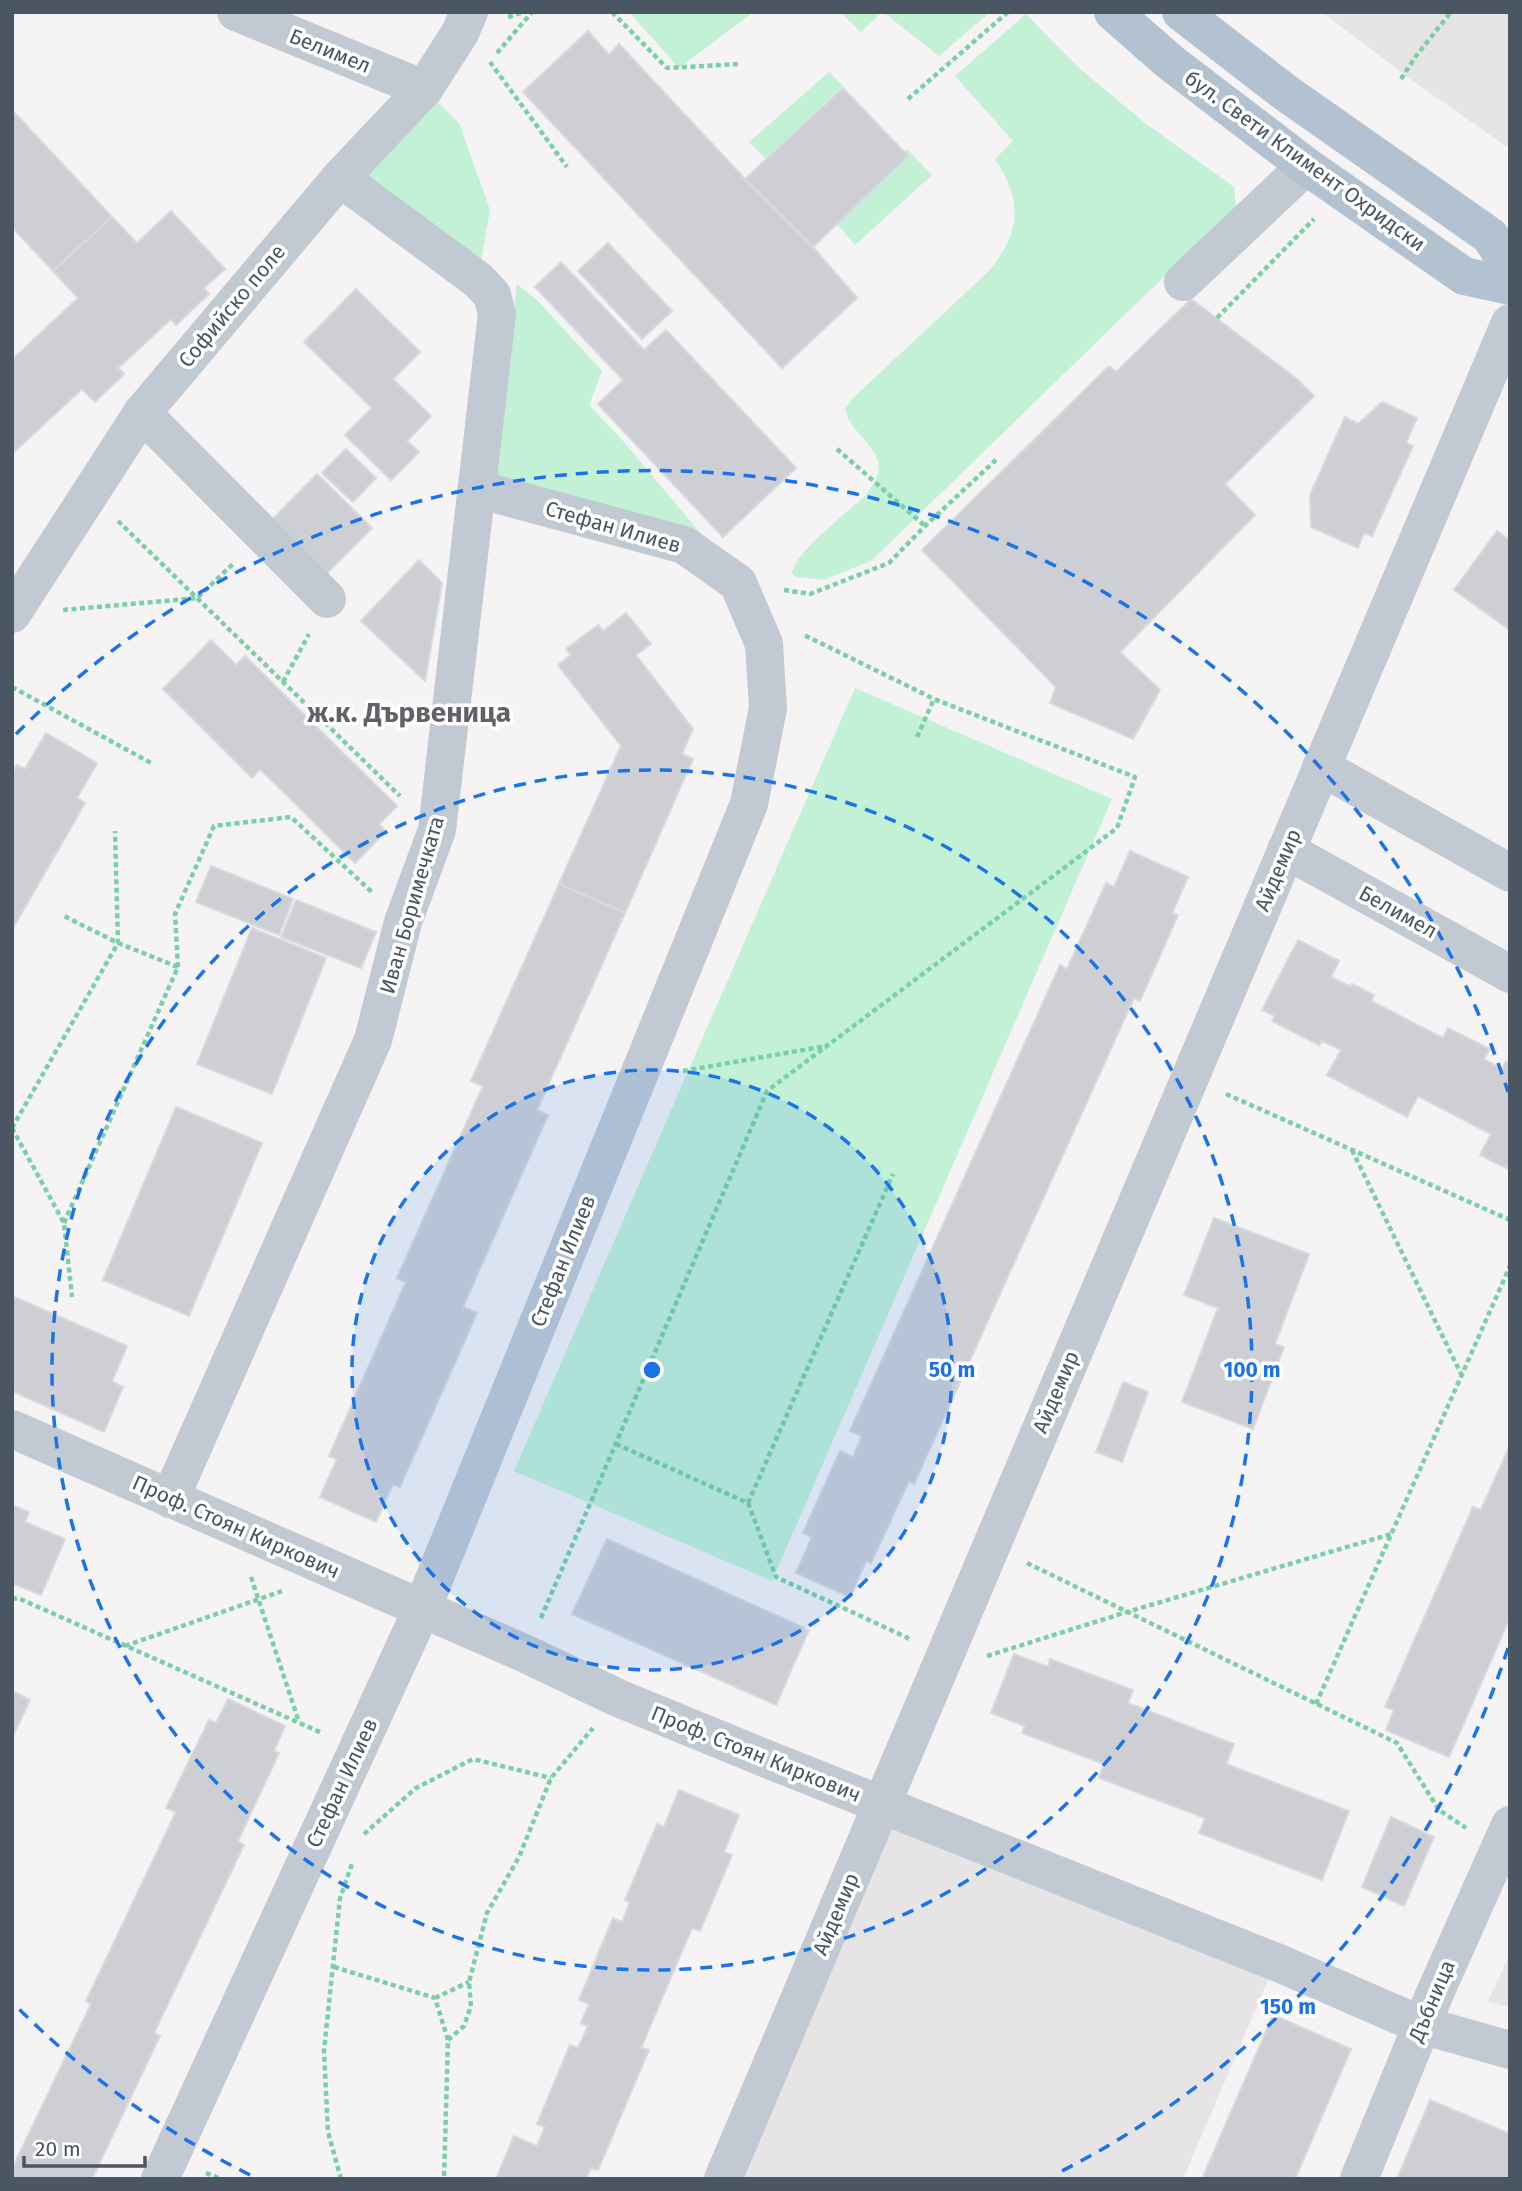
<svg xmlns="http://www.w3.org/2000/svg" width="1522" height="2191" font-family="'Fira Sans',sans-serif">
<rect width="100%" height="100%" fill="#f5f3f3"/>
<g fill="#e6e4e5">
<path d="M1322,12H1510V149L1409,78Z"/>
<path d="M882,1805L1276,1962L1183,2179H723Z"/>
<path d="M1510,1953V2007L1488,2002Z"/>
</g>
<g fill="#c3f1d5">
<path d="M629,12H757L751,14L679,68Z"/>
<path d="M840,12H882L861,32Z"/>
<path d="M883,12H990L939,56Z"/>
<path d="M1026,14L1079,68L1145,123L1234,187L1236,207L871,561L823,580L796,577L792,573C795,552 848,512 865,496C902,452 853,443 845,409L852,399L990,270C1021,230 1023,202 995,159L1013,141L955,76Z"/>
<path d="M829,72L843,86L766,159L749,142Z"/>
<path d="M424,89L459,123L490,210L478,280L343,180Z"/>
<path d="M907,149L932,175L855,245L832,218Z"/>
<path d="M517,284L538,301L602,371L589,405L623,441L707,541L494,478Z"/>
<path d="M855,688L1112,799L772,1581L514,1471Z"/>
</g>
<g fill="#cdcfd5" stroke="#d7d9de" stroke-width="2">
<path d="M588,31L609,55L619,44L745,179L813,247L857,298L782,368L523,92Z"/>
<path d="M843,88L908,156L813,247L745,179Z"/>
<path d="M12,110L112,217L53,271L12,227Z"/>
<path d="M171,211L225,269L204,288L209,294L176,325L171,319L118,368L124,374L95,402L82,389L12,454V360L78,298L53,271L112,217L137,243Z"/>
<path d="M608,243L672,311L642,339L578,271Z"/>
<path d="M561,262L644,350L666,330L796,468L723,537L598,404L623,380L535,287Z"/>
<path d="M356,289L420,352L393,379L431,416L407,441L419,452L391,480L345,435L372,408L304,342Z"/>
<path d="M1191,299L1297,379L1314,396L1225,484L1255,515L1120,652L1160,690L1133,739L1050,703L1056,687L922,550L1109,366L1116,372Z"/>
<path d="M1382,402L1417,418L1406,443L1413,446L1372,536L1364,533L1358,548L1311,527L1310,495L1345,417L1358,424Z"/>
<path d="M346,449L376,478L353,502L322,473Z"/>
<path d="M317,474L372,528L320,580L266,526Z"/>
<path d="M1497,531L1510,540V630L1454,590Z"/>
<path d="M419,560L442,583L425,681L361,621Z"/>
<path d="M626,613L651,644L636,655L693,729L682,754L693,759L625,913L559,884L621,746L558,665L571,655L566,649L598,625L603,631Z"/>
<path d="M211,640L236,665L245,656L397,806L379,824L386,831L355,863L260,769L252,778L163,689Z"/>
<path d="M46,733L97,763L77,798L85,803L12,930V773L17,765L25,769Z"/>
<path d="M1130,851L1188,877L1172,913L1178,915L1140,1001L1134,998L914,1484L909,1481L871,1563L866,1561L850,1597L796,1573L812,1537L803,1533L840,1451L853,1457L862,1436L850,1431L1060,965L1067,969L1106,883L1114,887Z"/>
<path d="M211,866L293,899L279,935L196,902Z"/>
<path d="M559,884L625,913L537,1110L548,1115L463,1307L477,1313L400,1487L393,1484L376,1522L320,1497L337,1459L329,1456L406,1282L397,1278L483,1086L471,1081Z"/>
<path d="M296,900L376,932L361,968L281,937Z"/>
<path d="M252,928L326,958L272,1094L197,1064Z"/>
<path d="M1298,940L1339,961L1331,977L1351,987L1352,984L1374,995L1371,1001L1443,1038L1448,1028L1490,1049L1484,1059L1502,1069L1506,1061L1510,1062V1170L1480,1155L1491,1134L1418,1096L1407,1117L1327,1075L1341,1050L1322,1041L1319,1045L1272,1021L1275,1016L1262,1010Z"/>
<path d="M176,1107L262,1143L189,1316L103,1280Z"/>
<path d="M1214,1218L1309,1254L1275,1344L1284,1347L1253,1429L1182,1402L1218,1308L1184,1295Z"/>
<path d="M12,1296L127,1346L112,1381L123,1387L104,1432L12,1391Z"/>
<path d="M1123,1382L1148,1392L1122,1462L1096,1452Z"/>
<path d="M1510,1445V1617L1449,1757L1386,1730L1394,1710L1385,1707L1473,1507L1481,1510Z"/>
<path d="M12,1505L29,1512L25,1522L65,1539L41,1595L12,1583Z"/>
<path d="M607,1539L809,1630L776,1705L572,1614Z"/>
<path d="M1014,1654L1048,1667L1050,1659L1133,1690L1128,1703L1234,1744L1226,1764L1349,1811L1322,1880L1199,1833L1205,1818L1099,1778L1104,1764L1022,1733L1025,1726L991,1713Z"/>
<path d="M12,1691L30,1700L12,1738Z"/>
<path d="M228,1699L285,1726L274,1751L279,1753L238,1841L244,1845L154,2033L160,2036L92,2179H12V2169L91,2004L86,2001L176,1812L166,1808L209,1720L216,1723Z"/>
<path d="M679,1790L739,1815L724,1852L732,1855L700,1931L692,1928L641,2048L649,2050L598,2170L591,2168L586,2179H496L514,2136L537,2146L545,2127L537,2124L570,2045L578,2048L588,2026L581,2023L589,2004L579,2000L613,1918L622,1922L630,1902L625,1900L657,1824L664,1827Z"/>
<path d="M1391,1817L1434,1837L1404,1906L1362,1887Z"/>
<path d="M1273,2015L1351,2049L1295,2179H1202Z"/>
<path d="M1430,2100L1510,2134V2179H1397Z"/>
</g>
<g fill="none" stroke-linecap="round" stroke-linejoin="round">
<g stroke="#7ad0a6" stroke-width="4.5" stroke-dasharray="5 3.5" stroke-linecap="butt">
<path d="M612,12L667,68L738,64"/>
<path d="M508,17L524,12"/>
<path d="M497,53L532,12"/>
<path d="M490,62L567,167"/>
<path d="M1401,79L1416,56L1451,12"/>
<path d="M908,99L1008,12"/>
<path d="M1217,318L1314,219"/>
<path d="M837,449L925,526"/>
<path d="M118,521L400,796"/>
<path d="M784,590L810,594L889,563L925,526L997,459"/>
<path d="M63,610L197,598L235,562"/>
<path d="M283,682L309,634"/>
<path d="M12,687L151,763"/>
<path d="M917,737L934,699"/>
<path d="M178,967L175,914L214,826L291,817L373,893"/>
<path d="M683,1071L826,1046"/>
<path d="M1226,1094L1510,1220"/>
<path d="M12,1128L118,943L115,831"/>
<path d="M12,1128L64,1223L72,1297"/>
<path d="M1352,1150L1461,1374"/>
<path d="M64,1223L178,967L118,943L64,916"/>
<path d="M616,1444L748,1503L776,1577L906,1637L910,1640"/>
<path d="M748,1503L893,1174"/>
<path d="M1027,1563L1397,1743L1439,1810L1466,1828"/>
<path d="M251,1577L299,1722"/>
<path d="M12,1599L18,1598L322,1733"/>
<path d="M541,1618L767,1091L1117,828L1135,777L934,699L804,635"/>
<path d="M125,1646L282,1591"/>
<path d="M987,1656L1127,1612L1391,1534"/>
<path d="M1316,1704L1510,1266"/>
<path d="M364,1834L416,1788L473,1759L551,1778"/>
<path d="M334,1967L435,1998L448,2040L444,2179"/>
<path d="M435,1998L469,1982"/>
<path d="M448,2040L464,2026L471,2006L469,1982L487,1913L519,1857L551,1778L593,1728"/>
<path d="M206,2173L221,2179"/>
<path d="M341,2179L328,2132L324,2051L340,1898L353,1861"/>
</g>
<g stroke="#c1cad2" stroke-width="38">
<path d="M236,12L424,89"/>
<path d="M1183,282L1306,166"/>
<path d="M142,413L327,599"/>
<path d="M12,614L142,413L340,178L424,89L460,33L469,12"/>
<path d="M1321,767L1510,873"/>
<path d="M1286,850L1510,974"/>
<path d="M12,1429L526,1654L618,1698L757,1755L1276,1962L1421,2025L1510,2050"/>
<path d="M170,1499L373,1040L403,922L437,830L497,314L492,295L478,280L340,178"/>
<path d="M160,2179L422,1609L749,804L768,708L764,644L738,583L684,545L477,489"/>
<path d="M723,2179L1510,323"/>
<path d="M1359,2179L1435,1993L1510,1825"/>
</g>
<g stroke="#b3c2d1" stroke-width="38">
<path d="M1113,12L1170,62L1306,166L1464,276L1510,286"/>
<path d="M1181,12L1286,93L1490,236L1510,267"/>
</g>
</g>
<circle cx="652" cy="1370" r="300" fill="#1a73e8" fill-opacity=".12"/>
<g fill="none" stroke="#1a73e8" stroke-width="3.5" stroke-dasharray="12 9">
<circle cx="652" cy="1370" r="300"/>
<circle cx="652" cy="1370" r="600"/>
<path d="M1508 1648A900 900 0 0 1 1054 2175M250 2175A900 900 0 0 1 16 2006M16 734A900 900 0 0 1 1508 1092"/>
</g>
<g text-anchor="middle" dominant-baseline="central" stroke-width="7" stroke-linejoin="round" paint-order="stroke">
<g font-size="21" fill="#4a5661" stroke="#fff">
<text transform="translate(330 51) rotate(22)">Белимел</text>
<text transform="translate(1305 161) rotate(36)">бул. Свети Климент Охридски</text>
<text transform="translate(232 306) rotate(-50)">Софийско поле</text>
<text transform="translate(613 527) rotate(16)">Стефан Илиев</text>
<text transform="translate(1278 870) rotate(-67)">Айдемир</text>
<text transform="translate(412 905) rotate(-74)">Иван Боримечката</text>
<text transform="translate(1398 912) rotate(29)">Белимел</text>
<text transform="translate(563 1261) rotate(-68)">Стефан Илиев</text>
<text transform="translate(1056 1392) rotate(-67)">Айдемир</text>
<text transform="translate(236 1527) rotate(24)">Проф. Стоян Киркович</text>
<text transform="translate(756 1754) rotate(22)">Проф. Стоян Киркович</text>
<text transform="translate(342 1783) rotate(-65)">Стефан Илиев</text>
<text transform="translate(836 1914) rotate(-67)">Айдемир</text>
<text transform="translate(1432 2001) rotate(-67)">Дъбница</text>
</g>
<g font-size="28" font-weight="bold" fill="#5f6368" stroke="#fff">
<text x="409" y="712">ж.к. Дървеница</text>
</g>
</g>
<circle cx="652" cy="1370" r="10" fill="#1a73e8" stroke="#fff" stroke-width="3.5"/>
<g font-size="21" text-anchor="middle" font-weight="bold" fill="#1a73e8" stroke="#fff" stroke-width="7" stroke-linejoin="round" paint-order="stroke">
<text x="952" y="1377">50 m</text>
<text x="1252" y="1377">100 m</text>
<text x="1288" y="2014">150 m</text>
</g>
<rect width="1522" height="2191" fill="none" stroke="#4a5661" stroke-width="28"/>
<path d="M24 2156v10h121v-10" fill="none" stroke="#4a5661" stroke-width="3.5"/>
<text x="35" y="2156" font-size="21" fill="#4a5661" stroke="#ffffff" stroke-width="5" paint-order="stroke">20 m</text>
</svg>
